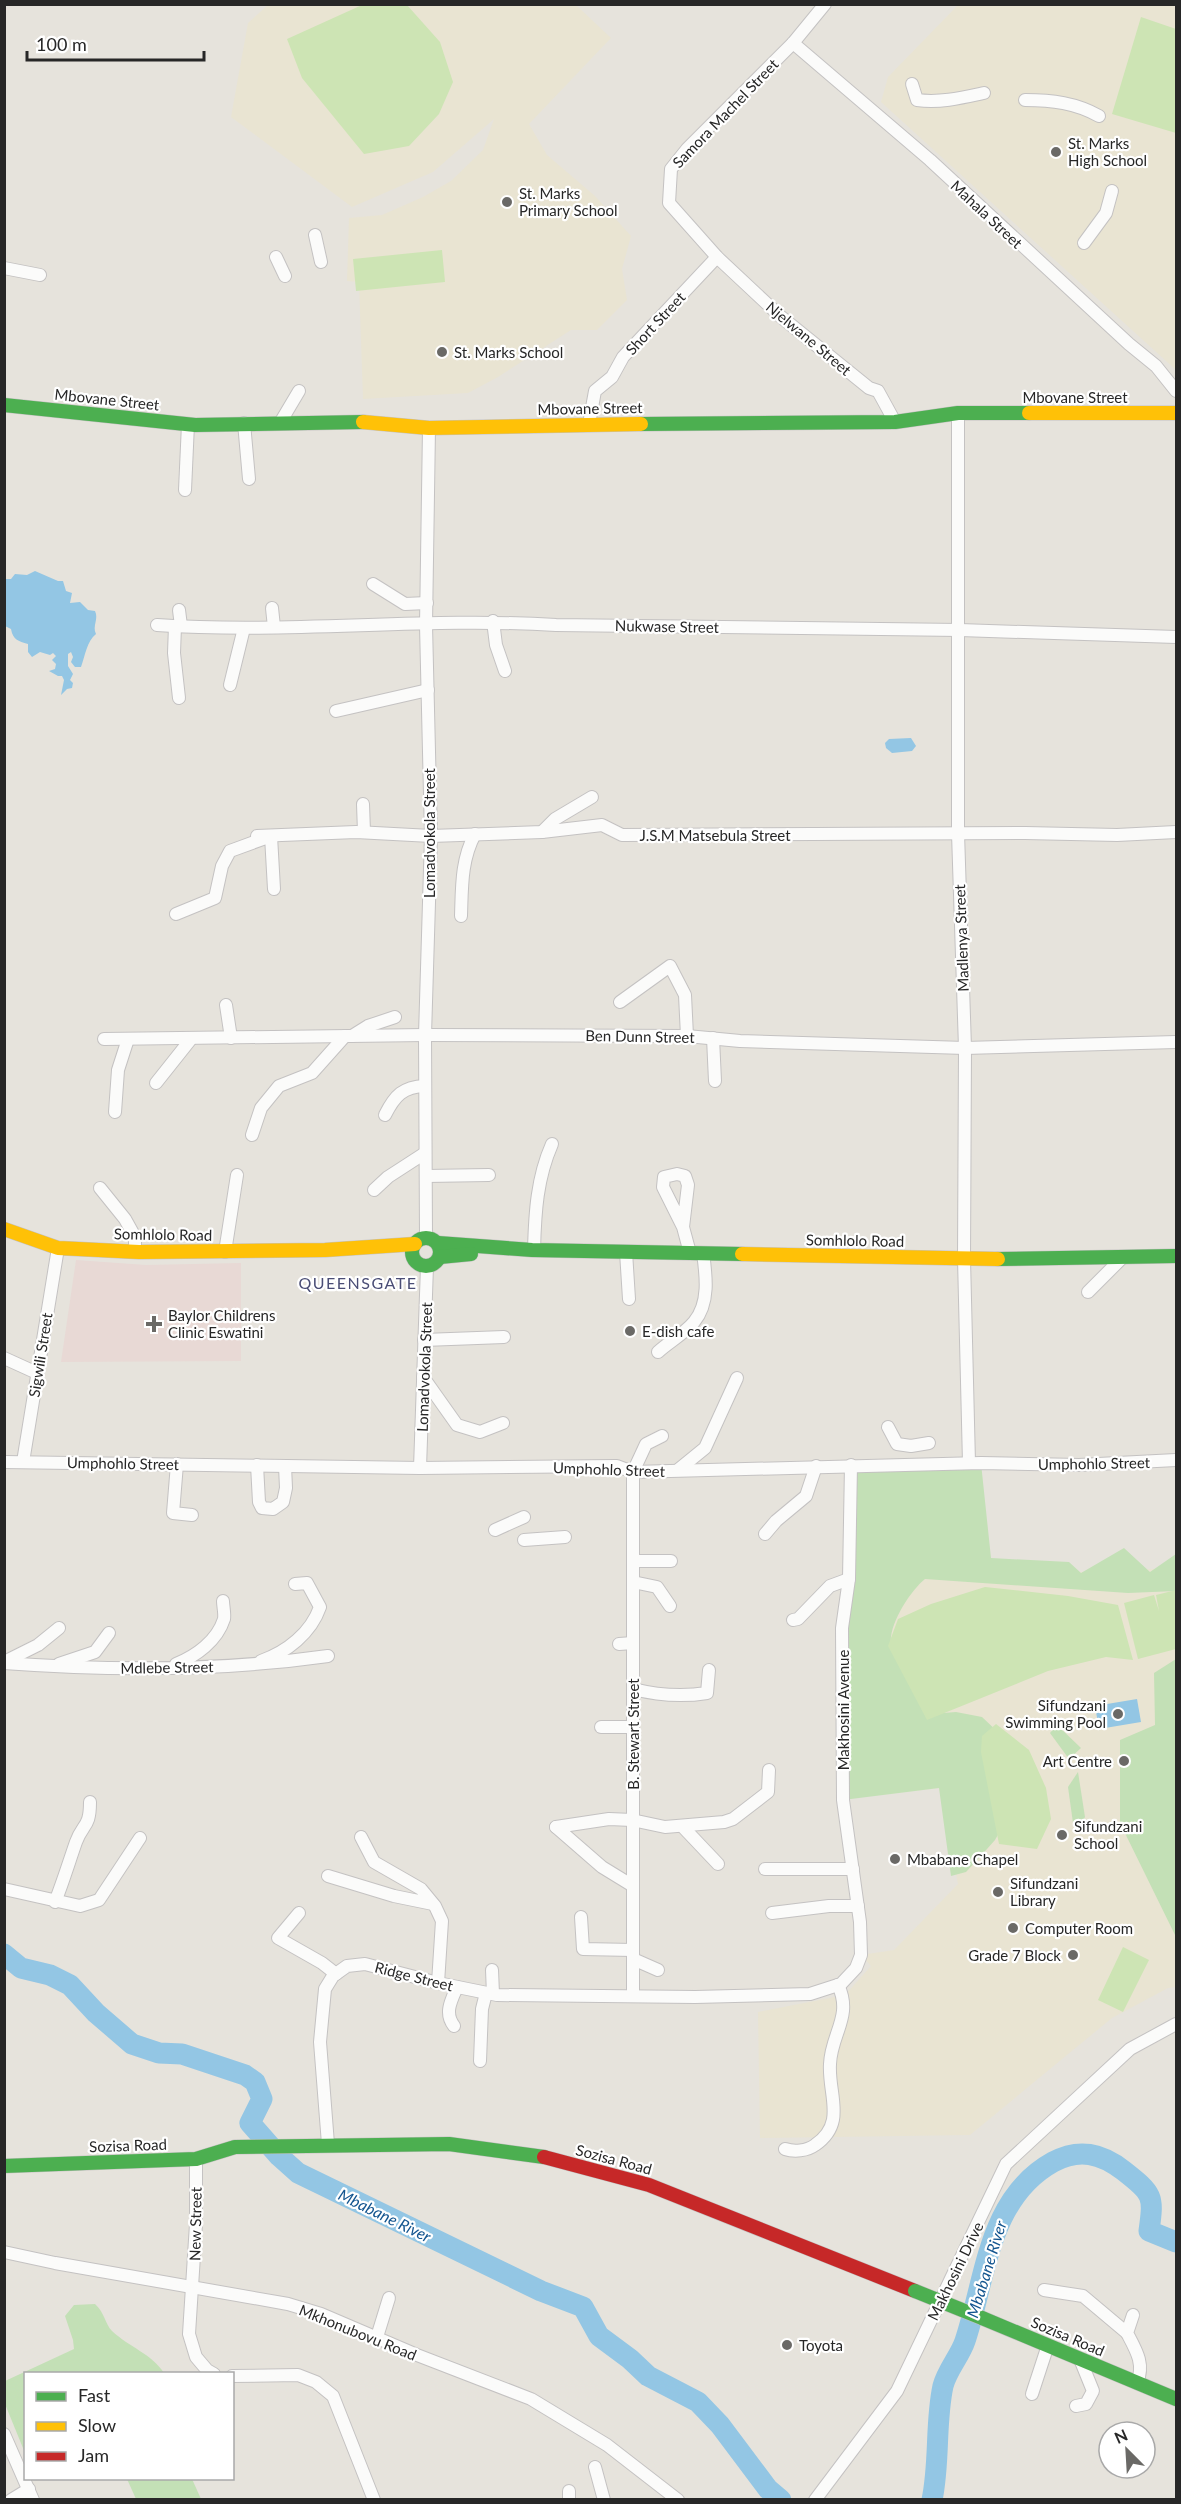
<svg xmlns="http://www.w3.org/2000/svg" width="1181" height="2504" font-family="Lato,sans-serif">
<rect width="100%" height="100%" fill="#e6e3dc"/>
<g fill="#e9e4d2">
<path d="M268,5H576L611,38L529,124L547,155L595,196L631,236L622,269L627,300L597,330H571L498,377L468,393L363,399L359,282L347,281L349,218L382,215L423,197L451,181L483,150L494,119L433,172L352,207L231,117L248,23Z"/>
<path d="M958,5H1176V370L881,102L888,77Z"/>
<path d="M1176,1568V1987L1168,1988L1112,2018L970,2135L760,2138L758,2012L845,1995L871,1966L861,1955L894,1950L958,1884L939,1788L870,1796L859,1581Z"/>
</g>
<path fill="#e8d9d5" d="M76,1260L146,1265L241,1263V1361L61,1362Z"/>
<g fill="#c3e0b6">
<path d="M981,1463L991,1558L1069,1562L1081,1573L1124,1548L1150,1572L1176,1554V1591L1128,1593L925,1579C910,1591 885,1629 892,1649C897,1665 920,1697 930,1714L956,1712L982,1717L1000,1734L1010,1813L995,1840L979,1858L966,1872L951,1876L939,1788L843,1800L851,1465Z"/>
<path d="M1176,1659V1937L1120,1823V1740L1155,1725L1154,1673Z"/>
<path d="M1057,1725L1081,1748L1069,1759L1050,1733Z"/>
<path d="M1078,1772L1085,1817L1080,1826L1073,1823L1068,1787Z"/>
<path d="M95,2304C105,2313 105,2324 112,2331C129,2347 152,2354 164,2373L26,2374L25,2453L5,2404V2381L74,2349L73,2340L65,2316L74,2305Z"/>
<path d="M127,2479H192L201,2499H136Z"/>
</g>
<g fill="#cde4b4">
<path d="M362,5H407L440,42L453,82L439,114L409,146L364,154L302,78L287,39Z"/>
<path d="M1141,17L1176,29V133L1112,114Z"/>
<path d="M442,250L445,282L356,291L353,259Z"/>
<path d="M985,1587L1068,1596L1118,1605L1133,1660L1106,1657L1048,1671L927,1720L888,1646L898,1619L931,1604Z"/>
<path d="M1176,1590V1649L1138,1659L1124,1603L1154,1595L1159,1611L1156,1595Z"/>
<path d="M996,1724L1029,1750L1046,1788L1051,1819L1037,1849L999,1844L981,1752L982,1736Z"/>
<path d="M1123,1947L1149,1960L1123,2012L1098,2000Z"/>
</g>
<g fill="#93c6e4">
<path d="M35,571L58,581H63L66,591L72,593L70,603L80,602L88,610L95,611C99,619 92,626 96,634C87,641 85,656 81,667H75L71,662L73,657L71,652L68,654V666L73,674L70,680L73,683L72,688L67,689L61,695L64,680L62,676H58L49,671L55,669L56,664L52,660L56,656L53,653L50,655L40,652L32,657L28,652V644C18,641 13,640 11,629L5,626V579H11L15,574L27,575Z"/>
<path d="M911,738L916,746L912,751L892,753L886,748L885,743L889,739Z"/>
<path d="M1137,1699L1141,1722L1099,1729L1095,1706Z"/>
</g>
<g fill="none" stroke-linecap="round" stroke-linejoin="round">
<g stroke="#93c6e4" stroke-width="21">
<path d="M4,1954L21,1968L50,1975L70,1985L96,2013L132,2044L159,2053L182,2054L245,2075L255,2082L262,2099L250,2123L279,2156L298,2173L541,2291L583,2307L599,2336L630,2359L648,2376L698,2402L720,2425L768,2489L781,2500"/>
<path d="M932,2500C940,2462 935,2423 943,2386C947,2370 960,2356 965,2341C986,2278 988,2198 1053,2162C1079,2148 1101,2153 1124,2171C1153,2194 1154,2195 1149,2231L1176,2242"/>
</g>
<g stroke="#c4c2c2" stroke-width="14">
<g id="street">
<path d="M825,4L793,43L687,149L671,169L669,203L717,257L780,316L869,388L878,391L895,422"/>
<path d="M793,43L930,160L1129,344L1156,366L1176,391"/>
<path d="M912,84L917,100C940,103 961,98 984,93"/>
<path d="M1025,100C1052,100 1076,103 1099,116"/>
<path d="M315,235L321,262"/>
<path d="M1084,243L1106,213L1112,191"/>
<path d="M276,257L285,276"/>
<path d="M4,268L40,275"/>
<path d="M958,413V833L965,1048L964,1259L969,1463"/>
<path d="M244,423L249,479"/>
<path d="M280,423L299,391"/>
<path d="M589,424L595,391L612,377L623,357L717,257"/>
<path d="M185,490L188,424"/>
<path d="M373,584L405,604L427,603"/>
<path d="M272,608L274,627"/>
<path d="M179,610L181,626"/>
<path d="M493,621L496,645L505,671"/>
<path d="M157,625C290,634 423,617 556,625L960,630L1176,637"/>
<path d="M175,626L174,653L179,698"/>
<path d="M230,685L244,628"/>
<path d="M336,711L428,690"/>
<path d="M363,804L364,832"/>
<path d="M542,832L555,819L592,797"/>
<path d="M257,836L356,832L431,836L542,832L602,825L622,835L1025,833L1117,835L1176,832"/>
<path d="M176,914L215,898L222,866L230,851L271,836L274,889"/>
<path d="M461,916C462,887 461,860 475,834"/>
<path d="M620,1002L670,966L685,995L687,1036"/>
<path d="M226,1005L231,1038"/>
<path d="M352,1036L368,1026L395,1017"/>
<path d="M713,1038L715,1081"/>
<path d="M104,1039L425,1035L687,1036L740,1041L965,1048L1176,1042"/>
<path d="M156,1083L191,1039"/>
<path d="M115,1112L118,1070L128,1039"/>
<path d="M385,1115C395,1095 403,1087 425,1086"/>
<path d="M252,1135L261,1108L279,1086L312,1073L345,1036"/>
<path d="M426,1176L489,1175"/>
<path d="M100,1188L125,1219L135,1237V1252"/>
<path d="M374,1190L388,1177L425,1153"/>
<path d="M683,1227L688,1185L685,1176L677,1174L664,1177L663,1187L683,1227L690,1253"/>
<path d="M426,1237L425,1035L431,836L426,625L429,428"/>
<path d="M534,1250C535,1212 537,1178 552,1144"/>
<path d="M225,1252L237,1175"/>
<path d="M626,1252L629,1299"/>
<path d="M1088,1292L1123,1257"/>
<path d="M424,1340L504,1337"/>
<path d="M658,1352C669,1342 685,1333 694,1322C710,1303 706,1275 703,1253"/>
<path d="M4,1358L37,1373"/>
<path d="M423,1377L457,1425L480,1432L503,1423"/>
<path d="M888,1427L897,1444L911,1446L929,1443"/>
<path d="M4,1462L420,1468L617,1466L633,1472L981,1463L1079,1465L1176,1460"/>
<path d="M23,1462L58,1248"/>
<path d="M177,1464L173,1513L192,1515"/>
<path d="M257,1465L259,1502L262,1508L273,1509L283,1502L286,1488L285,1466"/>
<path d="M420,1468L427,1266"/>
<path d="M678,1470L705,1448L737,1378"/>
<path d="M495,1530L524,1517"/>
<path d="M765,1534L776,1521L806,1496L816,1466"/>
<path d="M524,1540L565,1537"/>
<path d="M633,1561H671"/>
<path d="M633,1582L657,1587L670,1606"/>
<path d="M793,1620L798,1619L830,1586L849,1579"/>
<path d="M619,1644L633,1643"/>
<path d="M6,1661L38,1645L59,1628"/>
<path d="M261,1661C287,1652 311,1633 320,1607L307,1583L295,1584"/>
<path d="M4,1663C112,1671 222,1671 328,1656"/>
<path d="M59,1664L95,1652L109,1633"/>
<path d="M176,1664C196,1656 217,1641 224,1619C225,1614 223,1606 223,1601"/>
<path d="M633,1689C657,1695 682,1697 707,1693L709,1670"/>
<path d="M601,1727H632"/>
<path d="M682,1826L718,1864"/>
<path d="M556,1827L609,1819L632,1820L665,1827L724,1822L733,1819L768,1792L769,1770"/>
<path d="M556,1827L602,1867L633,1886"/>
<path d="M361,1837L374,1862L421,1889L435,1906L442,1921L438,1983"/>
<path d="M765,1869H853"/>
<path d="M328,1876L394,1896L433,1904"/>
<path d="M4,1889L80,1906L99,1900L140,1838"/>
<path d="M55,1902C63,1882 69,1862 76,1842C83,1823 90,1828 90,1802"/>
<path d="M299,1913L278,1938L322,1963L336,1974"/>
<path d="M772,1913L829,1906H858"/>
<path d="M581,1917L583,1949L633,1950"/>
<path d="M633,1959L658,1970"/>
<path d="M492,1970L493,1994"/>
<path d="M633,1996V1472L646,1444L662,1436"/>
<path d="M454,2026C444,2013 451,2001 457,1987"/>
<path d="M480,2061L482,2009L486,1993"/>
<path d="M328,2144L320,2042L325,1989L333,1976L347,1966L365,1964L438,1983L497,1995L695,1997L810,1994L841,1984L856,1968L861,1955L860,1922L843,1800L842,1628L849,1579L851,1465"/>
<path d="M785,2149C794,2152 807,2151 815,2145C847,2123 828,2095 830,2064C831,2034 853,2016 838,1985"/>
<path d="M196,2159V2224L189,2334L196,2357L207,2370L214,2374"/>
<path d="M4,2252L55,2263L288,2304L321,2314L417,2355L531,2399L607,2445L678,2500"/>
<path d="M1044,2290L1083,2296L1127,2333"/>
<path d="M1133,2315L1127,2333C1136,2350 1145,2364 1137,2383"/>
<path d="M377,2337L389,2298"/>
<path d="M232,2376L298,2375L316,2382L333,2396L374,2500"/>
<path d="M1032,2394L1048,2345"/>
<path d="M1076,2406L1086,2404L1093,2391L1080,2359"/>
<path d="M4,2434L33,2500"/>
<path d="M595,2467L604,2500"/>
<path d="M11,2500L29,2489"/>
<path d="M569,2500V2491"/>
<path d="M815,2500L897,2391L1006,2164L1130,2049L1176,2024"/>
</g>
</g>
<g stroke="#c4c2c2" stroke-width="15">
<g id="fast">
<path d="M4,405L195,425L363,422"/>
<path d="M641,424L895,422L958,413H1029"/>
<circle cx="426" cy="1252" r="14"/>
<path d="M438,1243L532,1250L742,1254"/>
<path d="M440,1257L471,1254"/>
<path d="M998,1259L1176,1256"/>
<path d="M4,2166L196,2159L235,2147L449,2144L544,2157"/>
<path d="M982,2318L1176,2399"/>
</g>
</g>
<g stroke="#c4c2c2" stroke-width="15">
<g id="slow">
<path d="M1029,413H1176"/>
<path d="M363,422L429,428L641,424"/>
<path d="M4,1229L58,1248L139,1252L325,1250L415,1244"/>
<path d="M742,1254L998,1259"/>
</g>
</g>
<g stroke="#c4c2c2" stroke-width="15">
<path id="jam" d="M544,2157L649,2185L915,2291"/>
</g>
<use href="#street" stroke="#fbfbfa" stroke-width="12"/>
<use href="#fast" stroke="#4caf50" stroke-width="14"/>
<use href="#slow" stroke="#ffc107" stroke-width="14"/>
<use href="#jam" stroke="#c62828" stroke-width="14"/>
<g stroke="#c3c1bf" stroke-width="15" stroke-linecap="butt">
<path id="fast-bridge" d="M915,2291L982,2318"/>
</g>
<use href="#fast-bridge" stroke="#4caf50" stroke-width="14"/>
</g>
<g fill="#6a6966" stroke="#fff" stroke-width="2">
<circle cx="1056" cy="152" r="6"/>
<circle cx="507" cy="202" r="6"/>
<circle cx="442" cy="352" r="6"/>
<path d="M151 1315h6v6h6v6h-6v6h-6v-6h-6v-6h6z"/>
<circle cx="630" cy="1331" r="6"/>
<circle cx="1118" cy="1714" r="6"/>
<circle cx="1124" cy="1761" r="6"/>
<circle cx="1062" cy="1835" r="6"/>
<circle cx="895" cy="1859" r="6"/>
<circle cx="998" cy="1892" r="6"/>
<circle cx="1013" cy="1928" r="6"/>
<circle cx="1073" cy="1955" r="6"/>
<circle cx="787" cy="2345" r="6"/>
</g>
<g text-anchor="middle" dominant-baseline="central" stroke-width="4.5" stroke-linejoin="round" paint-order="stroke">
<g font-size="15" fill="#272727" stroke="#fff">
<text transform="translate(725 113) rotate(-46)">Samora Machel Street</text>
<text transform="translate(987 214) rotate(43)">Mahala Street</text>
<text transform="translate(655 323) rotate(-47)">Short Street</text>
<text transform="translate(809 338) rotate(40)">Njelwane Street</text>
<text x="1075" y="397">Mbovane Street</text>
<text transform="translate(107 399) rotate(6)">Mbovane Street</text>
<text transform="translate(590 408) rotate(-1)">Mbovane Street</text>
<text transform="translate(667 626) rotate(1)">Nukwase Street</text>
<text transform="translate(429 833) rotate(-90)">Lomadvokola Street</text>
<text x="715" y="835">J.S.M Matsebula Street</text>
<text transform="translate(961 938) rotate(-92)">Madlenya Street</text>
<text transform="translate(640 1036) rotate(1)">Ben Dunn Street</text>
<text transform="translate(163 1234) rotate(1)">Somhlolo Road</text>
<text transform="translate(855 1240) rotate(1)">Somhlolo Road</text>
<text transform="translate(40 1355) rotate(-81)">Sigwili Street</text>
<text transform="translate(424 1367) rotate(-88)">Lomadvokola Street</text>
<text transform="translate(123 1463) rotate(1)">Umphohlo Street</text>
<text transform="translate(1094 1463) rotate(-1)">Umphohlo Street</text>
<text transform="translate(609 1469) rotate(2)">Umphohlo Street</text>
<text transform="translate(167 1667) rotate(-1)">Mdlebe Street</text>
<text transform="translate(843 1710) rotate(-90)">Makhosini Avenue</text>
<text transform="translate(633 1734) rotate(-90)">B. Stewart Street</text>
<text transform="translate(414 1976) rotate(14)">Ridge Street</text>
<text transform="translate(128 2145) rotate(-2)">Sozisa Road</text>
<text transform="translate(614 2159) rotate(15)">Sozisa Road</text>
<text transform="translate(195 2224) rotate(-89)">New Street</text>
<text transform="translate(955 2271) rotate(-64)">Makhosini Drive</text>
<text transform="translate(358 2332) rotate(22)">Mkhonubovu Road</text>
<text transform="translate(1068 2336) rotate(23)">Sozisa Road</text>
</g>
<g font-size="15" fill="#272727" stroke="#fff" text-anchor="start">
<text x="1068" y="143">St. Marks<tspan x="1068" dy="17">High School</tspan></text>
<text x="519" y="193">St. Marks<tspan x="519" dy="17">Primary School</tspan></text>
<text x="454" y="352">St. Marks School</text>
<text x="168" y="1315">Baylor Childrens<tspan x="168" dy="17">Clinic Eswatini</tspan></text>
<text x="642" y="1331">E-dish cafe</text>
<text x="1106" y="1705" text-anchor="end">Sifundzani<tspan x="1106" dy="17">Swimming Pool</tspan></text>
<text x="1112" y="1761" text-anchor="end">Art Centre</text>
<text x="1074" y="1826">Sifundzani<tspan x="1074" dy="17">School</tspan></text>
<text x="907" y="1859">Mbabane Chapel</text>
<text x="1010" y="1883">Sifundzani<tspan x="1010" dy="17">Library</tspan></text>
<text x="1025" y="1928">Computer Room</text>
<text x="1061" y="1955" text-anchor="end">Grade 7 Block</text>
<text x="799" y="2345">Toyota</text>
</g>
<g font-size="16" letter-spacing="1.5" fill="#4a4d75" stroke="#fff">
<text x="358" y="1282">QUEENSGATE</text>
</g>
<g font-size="16" font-style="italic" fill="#13558f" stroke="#fff">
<text transform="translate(385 2215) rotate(26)">Mbabane River</text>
<text transform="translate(986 2269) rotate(-73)">Mbabane River</text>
</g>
</g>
<rect width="1181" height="2504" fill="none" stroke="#272727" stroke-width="12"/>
<rect x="24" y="2372" width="210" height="108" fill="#ffffff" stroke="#a9a9a9" stroke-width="1.5"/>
<rect x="36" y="2392" width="30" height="9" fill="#4caf50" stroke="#a9a9a9" stroke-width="1.5"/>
<text x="78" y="2402" font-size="18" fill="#272727">Fast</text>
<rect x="36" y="2422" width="30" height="9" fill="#ffc107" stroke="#a9a9a9" stroke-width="1.5"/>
<text x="78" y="2432" font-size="18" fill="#272727">Slow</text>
<rect x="36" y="2452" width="30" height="9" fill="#c62828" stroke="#a9a9a9" stroke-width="1.5"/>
<text x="78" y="2462" font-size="18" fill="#272727">Jam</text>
<g transform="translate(1127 2450) rotate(336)"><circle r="28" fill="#ffffff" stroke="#a9a9a9" stroke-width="1.5"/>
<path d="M0-4.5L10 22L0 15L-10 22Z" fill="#6a6966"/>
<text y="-9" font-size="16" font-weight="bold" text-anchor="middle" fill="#272727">N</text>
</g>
<path d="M27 51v9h177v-9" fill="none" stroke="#272727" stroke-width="3"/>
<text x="36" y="51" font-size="18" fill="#272727" stroke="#ffffff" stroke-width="4.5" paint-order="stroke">100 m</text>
</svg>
